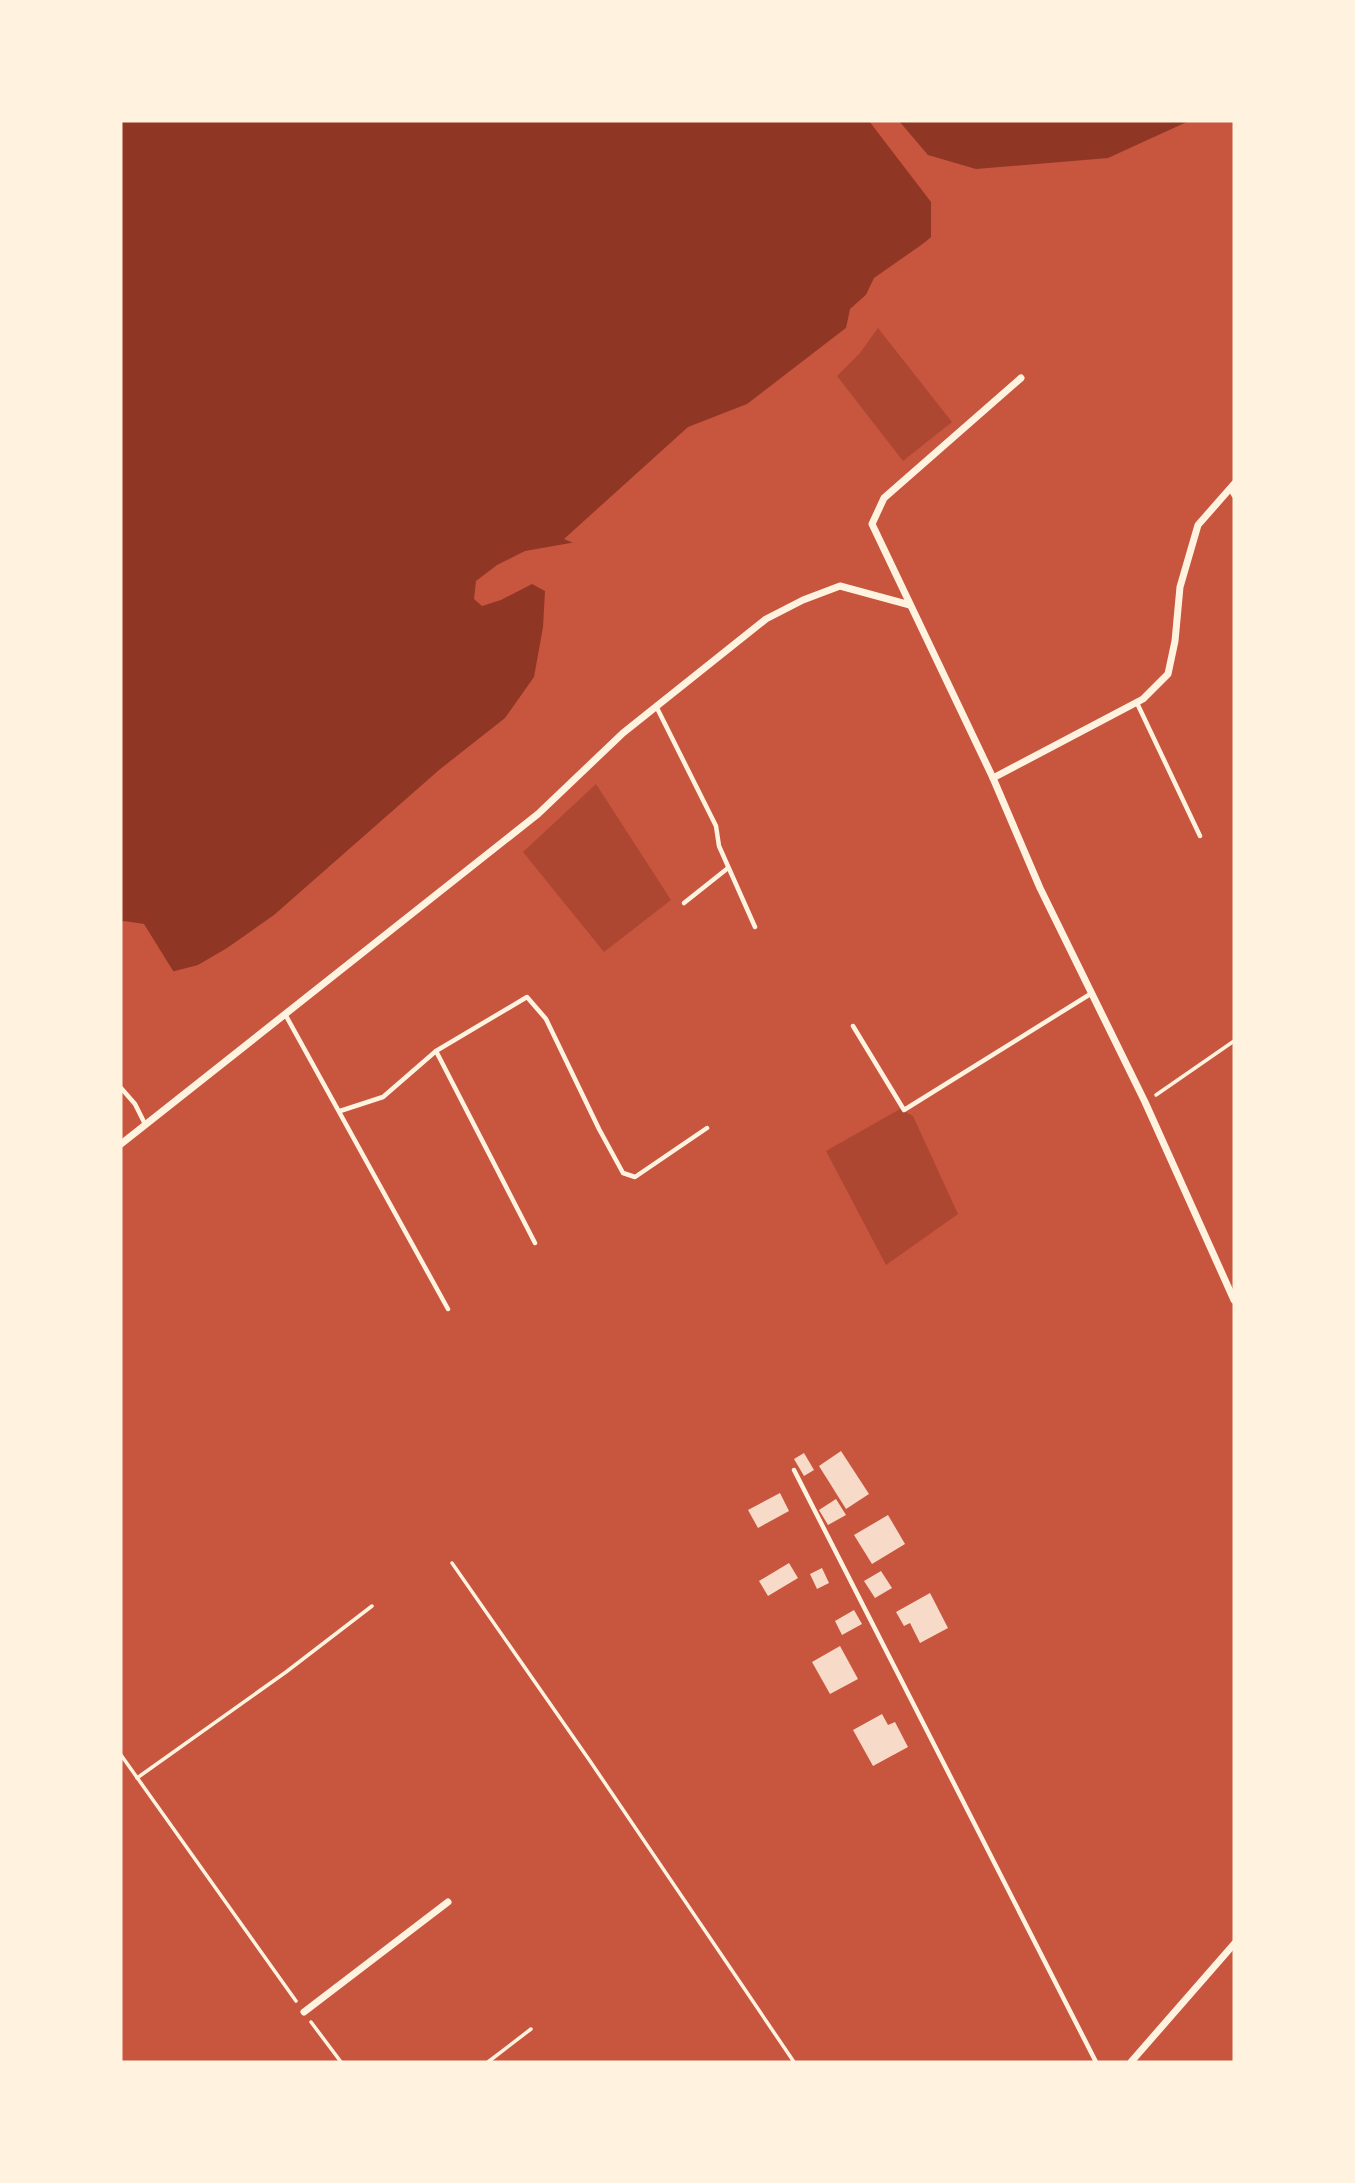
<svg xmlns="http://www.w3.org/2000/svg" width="1355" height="2183" font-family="Arial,sans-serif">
<rect width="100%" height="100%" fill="#c8553d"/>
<g fill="#ae4732">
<path d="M878,328L952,422L903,461L837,376L860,353Z"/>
<path d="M596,784L671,900L604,952L523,852Z"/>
<path d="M900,1109L913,1116L958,1214L886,1265L826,1151Z"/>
</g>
<g fill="#8f3625">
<path d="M121,121H869L931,202V237L850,309L842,347L750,422L692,434L576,542L525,551L497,565L476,581L474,599L482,606L501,600L532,584L545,591L543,627L534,677L505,718L439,770L274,915L227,948L198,965L167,973L131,926L121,930Z"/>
<path d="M899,121H1189L1108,158L976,169L928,155Z"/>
</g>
<g fill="#c8553d">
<path d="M934,236L933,240L861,305L874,278Z"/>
<path d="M851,324L845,349L765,415L748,426L694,437L578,545L564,539L688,427L747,404Z"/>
<path d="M124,921L144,924L175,974L164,975L151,954L130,930L121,934V922Z"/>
</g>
<g fill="#f7dbc8">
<path d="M841,1451L869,1494L846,1509L819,1466Z"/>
<path d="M804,1453L814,1470L804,1476L794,1459Z"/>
<path d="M780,1493L789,1511L758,1528L748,1510Z"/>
<path d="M836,1499L846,1515L828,1525L819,1510Z"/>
<path d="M888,1515L905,1544L872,1564L854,1535Z"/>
<path d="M789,1563L798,1578L768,1596L759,1581Z"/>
<path d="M822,1568L829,1583L817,1589L810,1574Z"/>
<path d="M881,1571L892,1588L875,1598L864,1581Z"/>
<path d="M930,1593L948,1628L920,1643L910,1623L904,1626L896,1612Z"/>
<path d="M854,1610L862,1624L842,1635L835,1621Z"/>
<path d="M840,1646L858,1679L830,1694L812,1662Z"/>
<path d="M882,1714L888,1725L895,1722L908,1747L873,1766L853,1730Z"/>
</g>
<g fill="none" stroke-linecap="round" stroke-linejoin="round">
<g stroke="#fff3e0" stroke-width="3.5">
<path d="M1156,1095L1234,1041"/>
<path d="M452,1563L590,1761L794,2062"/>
<path d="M121,1755L296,2001"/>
<path d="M137,1778L286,1672L372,1606"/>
<path d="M311,2022L341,2062"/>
<path d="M488,2062L531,2029"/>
</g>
<g stroke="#fff3e0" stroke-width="4.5">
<path d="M1230,489L1234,496"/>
<path d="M1137,703L1200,836"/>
<path d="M657,708L716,826L719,846L755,927"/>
<path d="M684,903L728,868"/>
<path d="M285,1014L448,1309"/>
<path d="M853,1026L904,1110L1092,993"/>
<path d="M436,1051L535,1243"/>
<path d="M121,1088L135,1104L145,1124"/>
<path d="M340,1111L383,1097L436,1051L527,997L546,1019L599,1129L623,1173L635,1177L707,1128"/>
<path d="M794,1470L1096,2062"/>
</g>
<g stroke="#fff3e0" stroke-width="7">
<path d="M1021,378L884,498L872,524L993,778L1040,888L1145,1102L1234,1300"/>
<path d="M993,778L1143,699L1168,674L1175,641L1180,587L1198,525L1234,484"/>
<path d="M121,1144L538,814L623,733L766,619L803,600L840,586L910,605"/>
<path d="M304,2012L448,1902"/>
<path d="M1131,2062L1234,1944"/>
</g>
</g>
<rect width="1355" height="2183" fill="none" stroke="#fff3e0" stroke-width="245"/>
</svg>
